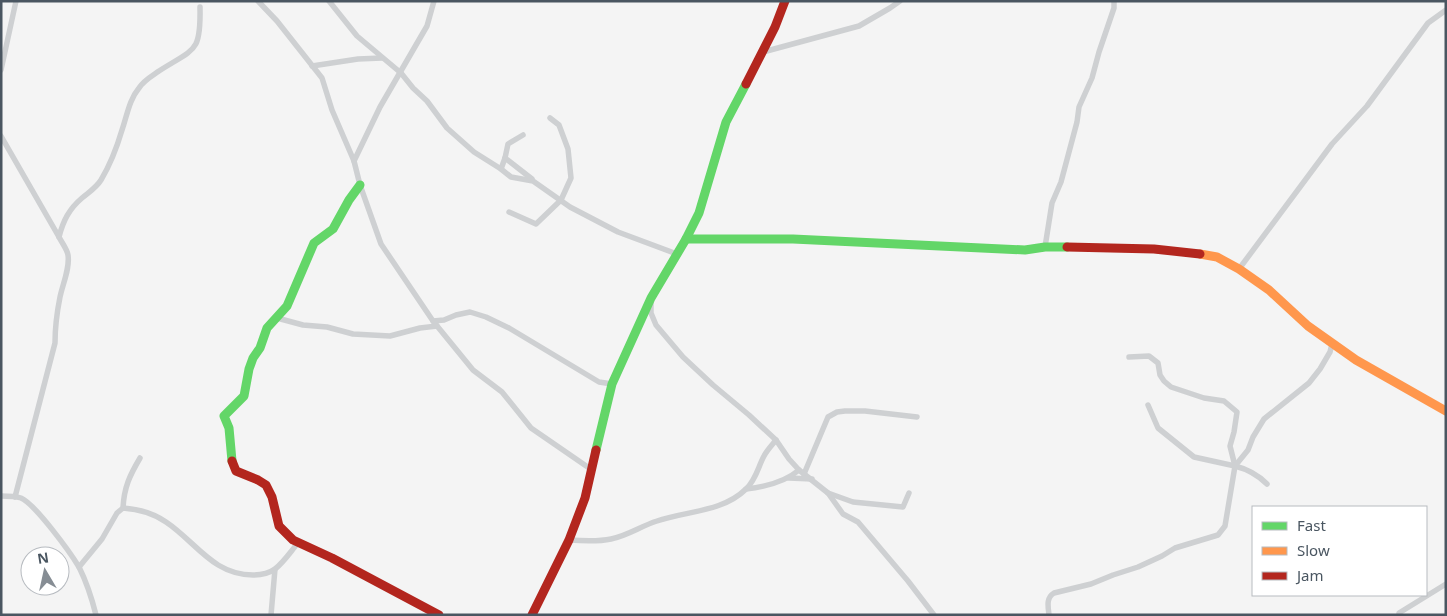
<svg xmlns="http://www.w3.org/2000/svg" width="1447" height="616" font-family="'Noto Sans',sans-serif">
<rect width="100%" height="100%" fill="#f4f4f4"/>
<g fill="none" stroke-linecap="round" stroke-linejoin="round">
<g stroke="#ced0d2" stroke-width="5.5">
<path d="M258,1L277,21L322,78L332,110L354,161L360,185L381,244L433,321L473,370L502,392L531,428L592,470"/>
<path d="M329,1L357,36L401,73L413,88L427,101L447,128L474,152L501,169L511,177L533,181L570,207L618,232L677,254"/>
<path d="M763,52L859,26L890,8L900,1"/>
<path d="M312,66L358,59L382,58"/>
<path d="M1,70L16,1"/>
<path d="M1,136L59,237C62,243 67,249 68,255C70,268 63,283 60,297C57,312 55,327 55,343L15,497"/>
<path d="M505,158L532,179"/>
<path d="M354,161L380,107L427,26L434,1"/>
<path d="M501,169L505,158L508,144L523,135"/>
<path d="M509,212L536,224L561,200L571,178L568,149L559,125L550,118"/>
<path d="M59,237C63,221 69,209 82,198C89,192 96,188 101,180C110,165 117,147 122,130C127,116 129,100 139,88C144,80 152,76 159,71C195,48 201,53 200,7"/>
<path d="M1045,247L1052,203L1061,182L1077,122L1079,107L1092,78L1099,52L1114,8V1"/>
<path d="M1239,269L1332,144L1367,106L1428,23L1446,10"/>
<path d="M651,303V313L656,325L683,357L713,385L749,415L776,440L789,459L799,470L828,493L843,514L858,522L908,581L934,615"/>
<path d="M277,318L303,325L327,327L353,334L390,336L420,328L437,326"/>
<path d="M433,321L444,320L456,315L470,312L486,317L509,328L599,382L612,384"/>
<path d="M1129,357L1149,356L1158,363L1160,375L1164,381L1171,387L1204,398L1224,401L1237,412L1234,432L1230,446L1235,466C1247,469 1258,475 1267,484"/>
<path d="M1148,405L1158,428L1194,457L1235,466"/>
<path d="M804,474L828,417L837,412L845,411H865L917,417"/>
<path d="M789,478L812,479"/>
<path d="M746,489C764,487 785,482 799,470"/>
<path d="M828,493L853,502L903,507L909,493"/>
<path d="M1,496C8,496 15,496 21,498C35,504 70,552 79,567C86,581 92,599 96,615"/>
<path d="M123,508C124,487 130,475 140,458"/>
<path d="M569,540C583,541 597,542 611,539C627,536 641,526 657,521C686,511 723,512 746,489C756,480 758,467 764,456C767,450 772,445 776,440"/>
<path d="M79,567L102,539L117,513L123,508C138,509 153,513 166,522C196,542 213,575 253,575C261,575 268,574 275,569C284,562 291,551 298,543"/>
<path d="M271,615L275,569"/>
<path d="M1049,615C1048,606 1046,598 1054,593L1091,584L1113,575L1138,567L1162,556L1175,548L1218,535L1225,526L1235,466L1248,450L1253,437L1264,419L1309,383L1320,369L1330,352L1332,344"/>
<path d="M1399,615V613L1446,584"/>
</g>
<g stroke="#63d668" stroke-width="9">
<path d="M686,239H793L1025,250L1045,247H1067"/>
<path d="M596,450L612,384L651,298L686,239L699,213L726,122L746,84"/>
<path d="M232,461L229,428L224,416L244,396L249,369L253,358L260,348L267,328L287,306L314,243L333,229L349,200L360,185"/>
</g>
<path stroke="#ff974d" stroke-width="9" d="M1200,254L1217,257L1239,269L1269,290L1308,326L1356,360L1446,411"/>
<g stroke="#b3261e" stroke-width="9">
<path d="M746,84L775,27L785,1"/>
<path d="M1067,247L1154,249L1200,254"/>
<path d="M232,461L236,471L258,480L266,485L272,497L279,526L293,540L332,558L439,615"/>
<path d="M532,615L569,540L585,498L596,450"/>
</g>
</g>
<rect width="1447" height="616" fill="none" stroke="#4a5661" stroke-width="5"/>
<rect x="1252" y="506" width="175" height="90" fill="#ffffff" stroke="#b7bbc0"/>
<rect x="1262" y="522" width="25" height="8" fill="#63d668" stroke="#b7bbc0"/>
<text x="1297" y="531" font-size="15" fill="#4a5661">Fast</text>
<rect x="1262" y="547" width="25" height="8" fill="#ff974d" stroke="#b7bbc0"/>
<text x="1297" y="556" font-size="15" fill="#4a5661">Slow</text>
<rect x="1262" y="572" width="25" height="8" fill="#b3261e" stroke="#b7bbc0"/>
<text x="1297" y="581" font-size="15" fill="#4a5661">Jam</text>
<g transform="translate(45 571) rotate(351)"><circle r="24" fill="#ffffff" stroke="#b7bbc0"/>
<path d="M0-4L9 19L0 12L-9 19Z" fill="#868d94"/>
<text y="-8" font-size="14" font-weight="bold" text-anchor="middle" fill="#4a5661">N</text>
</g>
</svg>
